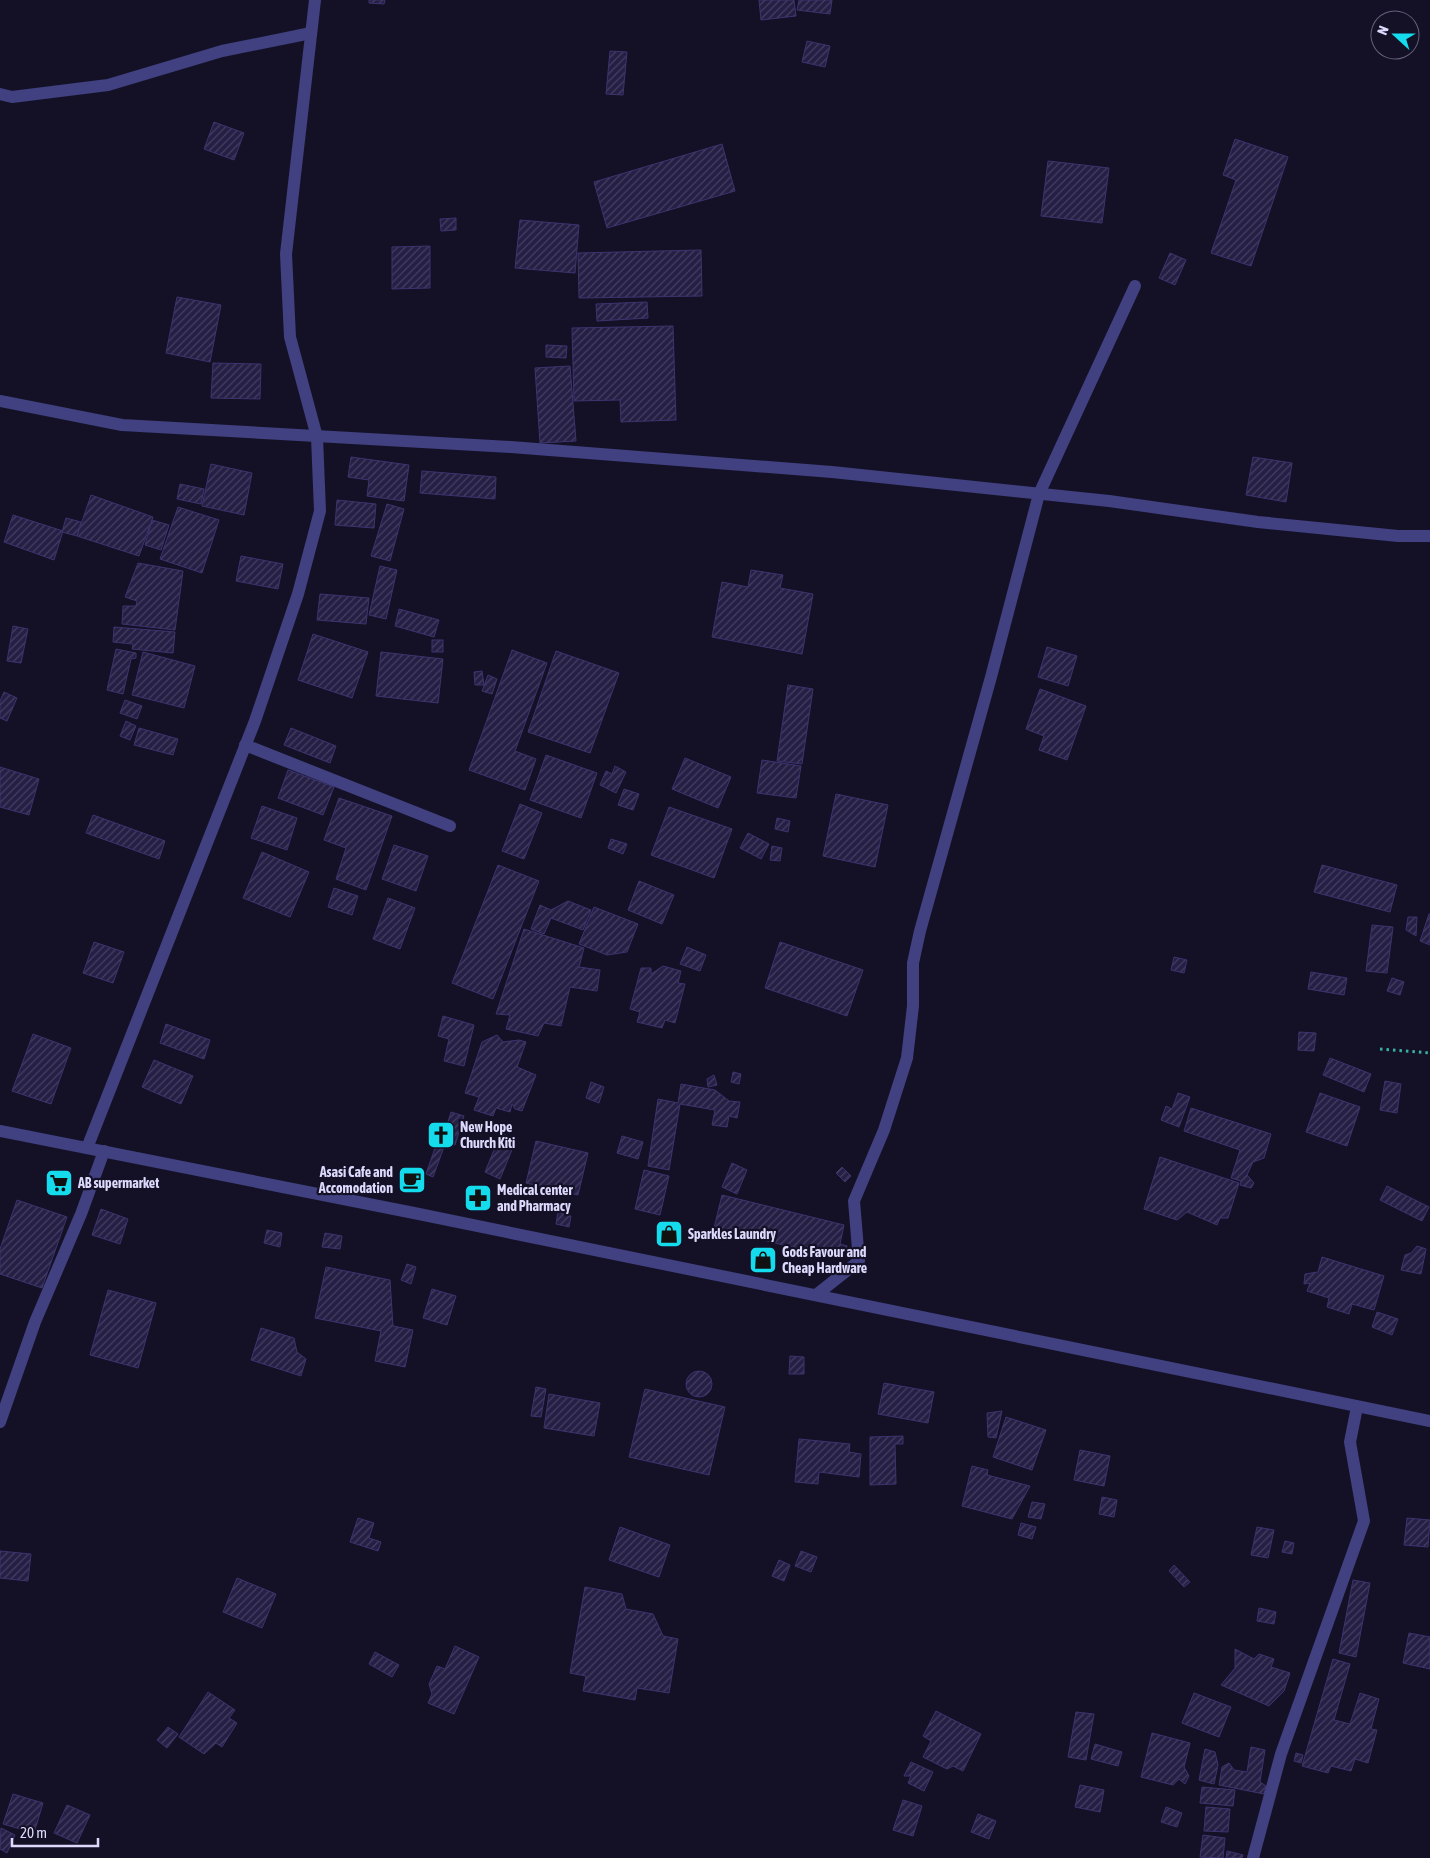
<svg xmlns="http://www.w3.org/2000/svg" width="1430" height="1858" font-family="'Asap Condensed',sans-serif">
<defs>
<pattern id="building-hatch" width="6" height="6" patternUnits="userSpaceOnUse" patternTransform="scale(1.25)"><rect width="6" height="6" fill="#261f45"/><path d="M-1 1l2-2M0 6l6-6M5 7l2-2" fill="none" stroke="#453f61"/></pattern>
</defs>
<rect width="100%" height="100%" fill="#141126"/>
<g fill="url(#building-hatch)" stroke="#3d336f">
<path d="M369,0H385L384,4L369,3Z"/>
<path d="M759,0H794L796,16L761,20Z"/>
<path d="M799,0H832L830,14L797,10Z"/>
<path d="M807,41L830,46L825,67L802,62Z"/>
<path d="M610,51L627,52L623,95L606,94Z"/>
<path d="M214,122L244,133L234,160L204,149Z"/>
<path d="M1235,139L1288,157L1251,266L1211,253L1236,180L1223,175Z"/>
<path d="M722,144L735,191L607,228L594,182Z"/>
<path d="M1048,161L1109,168L1102,223L1041,216Z"/>
<path d="M456,218V230L441,231L440,219Z"/>
<path d="M520,220L579,225L575,273L515,268Z"/>
<path d="M430,246V288L392,289V247Z"/>
<path d="M701,250L702,296L579,298L578,253Z"/>
<path d="M1170,253L1186,260L1175,285L1159,278Z"/>
<path d="M177,297L221,305L210,362L166,353Z"/>
<path d="M647,302L648,318L597,321L596,304Z"/>
<path d="M673,326L676,420L621,422L620,400L574,401L572,328Z"/>
<path d="M546,345L567,346L566,358L546,357Z"/>
<path d="M213,363L261,364L260,399L211,398Z"/>
<path d="M570,366L576,441L540,443L535,368Z"/>
<path d="M351,457L409,465L404,501L367,496L369,480L348,477Z"/>
<path d="M1253,457L1292,463L1286,502L1246,495Z"/>
<path d="M211,464L252,473L244,515L202,506Z"/>
<path d="M422,471L496,477L495,499L420,493Z"/>
<path d="M180,484L204,489L201,504L177,499Z"/>
<path d="M91,495L153,517L139,556L77,536Z"/>
<path d="M337,500L376,504L374,528L335,525Z"/>
<path d="M387,504L404,509L390,561L371,556Z"/>
<path d="M178,507L219,520L202,573L160,559Z"/>
<path d="M13,515L63,531L54,560L4,542Z"/>
<path d="M66,518L81,522L77,536L62,532Z"/>
<path d="M152,520L169,525L161,550L145,545Z"/>
<path d="M241,556L283,564L278,589L236,581Z"/>
<path d="M138,563L183,571L175,630L122,624L123,606H136L137,601L125,597Z"/>
<path d="M380,566L397,570L386,619L369,615Z"/>
<path d="M751,570L783,575L780,588L813,594L802,654L712,637L722,582L748,587Z"/>
<path d="M320,594L369,598L366,624L317,620Z"/>
<path d="M399,609L439,620L434,637L395,626Z"/>
<path d="M13,626L28,629L21,663L7,661Z"/>
<path d="M114,627L175,632L173,653L132,649L133,644L113,642Z"/>
<path d="M313,634L368,652L352,698L298,680Z"/>
<rect x="432" y="640" width="11" height="12"/>
<path d="M1047,647L1077,656L1068,686L1038,677Z"/>
<path d="M116,649L136,653V658L131,659L123,694L107,690Z"/>
<path d="M512,650L547,663L515,751L536,759L525,790L469,770Z"/>
<path d="M556,651L619,673L590,753L528,732Z"/>
<path d="M143,652L195,666L184,708L132,695Z"/>
<path d="M381,652L443,659L438,703L376,696Z"/>
<path d="M482,671L484,685H475L474,672Z"/>
<path d="M488,675L497,679L492,694L482,691Z"/>
<path d="M788,685L813,689L802,764L777,761Z"/>
<path d="M1040,689L1086,706L1067,760L1039,750L1044,736L1026,729Z"/>
<path d="M4,692L17,698L7,721L0,718V701Z"/>
<path d="M125,700L142,706L137,719L120,713Z"/>
<path d="M126,721L136,726L130,740L120,736Z"/>
<path d="M139,728L178,739L173,755L134,745Z"/>
<path d="M291,728L336,746L330,763L284,745Z"/>
<path d="M546,755L597,773L581,818L530,800Z"/>
<path d="M685,758L731,777L718,808L672,789Z"/>
<path d="M762,760L801,766L796,798L757,793Z"/>
<path d="M615,766L626,772L616,793L600,785L606,771L612,774Z"/>
<path d="M0,767L39,779L29,815L0,807Z"/>
<path d="M288,770L334,787L323,815L278,798Z"/>
<path d="M624,789L639,794L633,810L618,805Z"/>
<path d="M836,794L888,805L875,867L823,856Z"/>
<path d="M339,798L392,816L366,890L336,879L346,848L324,840Z"/>
<path d="M520,804L542,813L524,859L502,851Z"/>
<path d="M262,806L297,818L287,850L251,838Z"/>
<path d="M669,807L732,829L714,878L651,855Z"/>
<path d="M93,815L165,841L159,859L86,833Z"/>
<path d="M777,818L790,821L788,832L775,829Z"/>
<path d="M748,833L769,844L761,859L740,848Z"/>
<path d="M611,839L627,844L623,854L608,848Z"/>
<path d="M394,845L428,856L416,891L382,879Z"/>
<path d="M772,846L782,848L780,861L770,860Z"/>
<path d="M262,852L309,872L290,917L243,898Z"/>
<path d="M498,865L539,881L493,999L452,983Z"/>
<path d="M1322,865L1397,885L1390,912L1314,892Z"/>
<path d="M639,881L674,895L662,924L628,910Z"/>
<path d="M334,888L358,896L352,915L328,907Z"/>
<path d="M388,898L415,908L400,949L373,939Z"/>
<path d="M568,901L591,910L583,930L551,918L544,934L531,929L540,905L551,910Z"/>
<path d="M594,907L638,924L627,952L607,955L579,944Z"/>
<path d="M1429,914H1430V945L1420,941Z"/>
<path d="M1408,917H1417L1416,936L1406,930Z"/>
<path d="M1372,925L1393,927L1387,973L1366,971Z"/>
<path d="M524,929L584,948L579,967L600,970L597,991L570,987L561,1026L544,1023L538,1036L506,1029L510,1015L496,1014Z"/>
<path d="M94,942L124,952L113,983L83,973Z"/>
<path d="M780,942L863,970L847,1016L765,988Z"/>
<path d="M687,947L706,955L700,971L680,964Z"/>
<path d="M1174,957L1187,960L1184,973L1171,970Z"/>
<path d="M663,966L681,971L678,983L685,984L675,1023L665,1020L662,1028L637,1022L640,1012L630,1009L641,968H651V974Z"/>
<path d="M1311,972L1347,978L1344,995L1308,989Z"/>
<path d="M1392,978L1404,982L1400,995L1387,991Z"/>
<path d="M443,1016L474,1025L464,1066L444,1061L449,1039L438,1036Z"/>
<path d="M166,1024L210,1040L204,1059L160,1043Z"/>
<path d="M1299,1032L1316,1033L1314,1051L1298,1050Z"/>
<path d="M33,1034L71,1048L51,1104L12,1091Z"/>
<path d="M497,1035L503,1042L519,1040L526,1042L517,1067L536,1075L522,1111L515,1109L512,1104L510,1112L496,1108L493,1116L474,1110L479,1097L465,1093L482,1042Z"/>
<path d="M1330,1058L1371,1074L1364,1092L1323,1075Z"/>
<path d="M154,1060L193,1076L181,1104L142,1087Z"/>
<path d="M733,1072L741,1074L739,1084L731,1082Z"/>
<path d="M714,1075L717,1085L708,1087L707,1079Z"/>
<path d="M1385,1081L1401,1084L1397,1113L1380,1110Z"/>
<path d="M591,1082L604,1087L599,1103L586,1098Z"/>
<path d="M681,1084L715,1090L729,1101L740,1102L737,1118L729,1116L727,1127L712,1125L715,1110L680,1104L669,1170L648,1166L658,1099L678,1103Z"/>
<path d="M1178,1093L1190,1097L1179,1127L1161,1120L1166,1106L1172,1109Z"/>
<path d="M1320,1093L1360,1107L1347,1146L1306,1132Z"/>
<path d="M1191,1108L1271,1134L1264,1158L1253,1162L1247,1175L1254,1183L1251,1188L1240,1185L1241,1181L1231,1178L1240,1150L1184,1131Z"/>
<path d="M451,1112L464,1116L455,1145L442,1141Z"/>
<path d="M501,1133L516,1140L500,1179L485,1172Z"/>
<path d="M622,1136L643,1142L638,1159L617,1153Z"/>
<path d="M536,1141L588,1153L578,1195L526,1183Z"/>
<path d="M436,1145L444,1147L433,1177L426,1174Z"/>
<path d="M1160,1157L1239,1183L1228,1218H1220L1217,1225L1187,1212L1177,1220L1144,1209Z"/>
<path d="M732,1163L747,1170L737,1194L722,1187Z"/>
<path d="M842,1167L851,1176L845,1182L836,1173Z"/>
<path d="M644,1170L669,1176L660,1215L635,1209Z"/>
<path d="M1387,1186L1429,1207L1422,1221L1380,1200Z"/>
<path d="M722,1195L844,1225L840,1244L847,1246L844,1255L836,1253L828,1256L714,1228Z"/>
<path d="M17,1200L67,1217L42,1288L0,1274V1249Z"/>
<path d="M101,1209L128,1219L120,1244L92,1235Z"/>
<path d="M558,1212L571,1216L569,1227L556,1224Z"/>
<path d="M267,1230L282,1233L280,1247L264,1243Z"/>
<path d="M325,1233L342,1236L340,1249L322,1247Z"/>
<path d="M1417,1246L1426,1249L1421,1274L1401,1270L1405,1255L1411,1253Z"/>
<path d="M1322,1257L1384,1276L1374,1310L1352,1304L1349,1314L1327,1307L1329,1298L1307,1291L1310,1283L1304,1284L1305,1274L1318,1272Z"/>
<path d="M407,1264L416,1267L411,1284L401,1280Z"/>
<path d="M326,1267L390,1280L393,1326L413,1330L405,1367L375,1361L381,1331L315,1318Z"/>
<path d="M432,1289L456,1296L447,1325L423,1318Z"/>
<path d="M108,1290L156,1303L138,1368L90,1355Z"/>
<path d="M1377,1312L1398,1319L1392,1335L1372,1327Z"/>
<path d="M261,1328L294,1338L297,1352L306,1359L301,1376L251,1360Z"/>
<path d="M790,1356L804,1357V1374H789Z"/>
<circle cx="699" cy="1384" r="13"/>
<path d="M884,1383L934,1392L928,1423L878,1414Z"/>
<path d="M536,1387L546,1389L541,1417L531,1416Z"/>
<path d="M645,1389L725,1407L709,1475L629,1457Z"/>
<path d="M549,1394L600,1403L594,1436L544,1428Z"/>
<path d="M1002,1411L996,1438L988,1437L987,1413Z"/>
<path d="M1006,1417L1046,1430L1032,1470L993,1457Z"/>
<path d="M903,1436V1444H895L896,1484L870,1485V1437Z"/>
<path d="M799,1439L850,1444L849,1452L861,1454L859,1477L819,1472L818,1484L795,1482Z"/>
<path d="M1080,1450L1110,1456L1104,1486L1074,1480Z"/>
<path d="M972,1466L988,1470L987,1475L1030,1486L1012,1519L962,1506Z"/>
<path d="M1102,1497L1117,1500L1114,1517L1099,1514Z"/>
<path d="M1032,1502L1045,1504L1041,1519L1028,1517Z"/>
<path d="M358,1518L374,1523L369,1538L381,1542L378,1551L350,1542Z"/>
<path d="M1407,1518L1430,1520L1428,1547L1404,1545Z"/>
<path d="M1021,1523L1036,1527L1032,1539L1018,1535Z"/>
<path d="M620,1527L670,1545L659,1577L609,1560Z"/>
<path d="M1257,1527L1274,1530L1268,1558L1251,1555Z"/>
<path d="M1285,1541L1294,1543L1292,1554L1282,1552Z"/>
<path d="M0,1551L31,1554L28,1581L0,1578Z"/>
<path d="M801,1551L817,1557L811,1572L795,1566Z"/>
<path d="M779,1560L790,1565L784,1581L772,1576Z"/>
<path d="M1174,1565L1190,1582L1184,1587L1169,1571Z"/>
<path d="M237,1578L276,1594L262,1628L223,1612Z"/>
<path d="M1353,1580L1370,1583L1356,1657L1339,1653Z"/>
<path d="M585,1587L622,1594L626,1609L653,1614L663,1636L678,1639L669,1693L637,1688L635,1700L583,1691L586,1676L570,1673Z"/>
<path d="M1259,1608L1276,1612L1274,1624L1257,1621Z"/>
<path d="M1409,1633L1430,1637V1669L1403,1663Z"/>
<path d="M455,1646L479,1657L454,1714L428,1703L432,1694L429,1684L437,1666L445,1669Z"/>
<path d="M1235,1649L1254,1659L1259,1654L1274,1659L1271,1667L1290,1673L1284,1691L1269,1706L1221,1685L1235,1668Z"/>
<path d="M375,1652L399,1665L392,1677L369,1664Z"/>
<path d="M1333,1659L1350,1664L1334,1720L1350,1724L1360,1693L1379,1699L1371,1729L1377,1730L1368,1763L1355,1759L1351,1771L1331,1766L1328,1773L1302,1766Z"/>
<path d="M208,1692L235,1710L229,1718L237,1723L222,1747L216,1743L204,1754L179,1737Z"/>
<path d="M1194,1693L1231,1707L1219,1737L1182,1723Z"/>
<path d="M936,1711L981,1734L963,1771L953,1766L947,1769L923,1757L931,1741L923,1736Z"/>
<path d="M1076,1712L1094,1714L1086,1760L1068,1757Z"/>
<path d="M168,1727L178,1734L167,1748L157,1740Z"/>
<path d="M1152,1733L1190,1743L1184,1767L1189,1776L1185,1784L1179,1779L1173,1785L1141,1777Z"/>
<path d="M1095,1744L1122,1752L1118,1766L1091,1759Z"/>
<path d="M1251,1747L1265,1750L1260,1782L1266,1786L1264,1794L1219,1785L1222,1767L1229,1763L1234,1770L1247,1772Z"/>
<path d="M1205,1749L1215,1752L1218,1765L1214,1784L1199,1780Z"/>
<path d="M1296,1753L1303,1755L1301,1763L1294,1761Z"/>
<path d="M911,1762L933,1772L924,1791L908,1783L911,1776H904Z"/>
<path d="M1080,1785L1104,1790L1100,1812L1075,1807Z"/>
<path d="M1202,1787L1235,1790L1233,1806L1200,1803Z"/>
<path d="M13,1794L43,1803L34,1833L3,1824Z"/>
<path d="M903,1800L922,1806L913,1836L893,1830Z"/>
<path d="M67,1805L90,1815L77,1843L54,1833Z"/>
<path d="M1166,1807L1182,1813L1177,1827L1161,1822Z"/>
<path d="M1206,1807L1230,1809L1228,1832L1204,1831Z"/>
<path d="M978,1814L996,1821L989,1839L971,1832Z"/>
<path d="M1,1828L15,1835L7,1853L0,1849Z"/>
<path d="M1203,1835L1225,1838L1223,1858L1200,1857Z"/>
<path d="M1227,1851L1243,1855L1242,1858H1226Z"/>
</g>
<g fill="none" stroke-linecap="round" stroke-linejoin="round">
<path stroke="#39b0a6" stroke-width="3" stroke-dasharray="2.5 4" stroke-linecap="butt" d="M1380,1049L1430,1053"/>
<g stroke="#414081" stroke-width="12">
<path d="M0,94L12,97L108,85L222,51L311,33"/>
<path d="M1039,494L1135,286"/>
<path d="M0,1422L35,1322L81,1214L104,1151"/>
</g>
<g stroke="#414081" stroke-width="12">
<path d="M0,401L122,425L511,447L832,472L1109,501L1258,522L1398,536H1430"/>
<path d="M245,745L450,826"/>
<path d="M0,1131L409,1212L1430,1421"/>
<path d="M87,1148L255,721L298,594L320,511L317,437L290,337L286,254L315,0"/>
<path d="M816,1295L859,1261L854,1201L884,1130L907,1058L913,1006V963L920,931L991,677L1039,494"/>
<path d="M1253,1858L1281,1754L1364,1521L1350,1442L1357,1407"/>
</g>
</g>
<defs>
<g id="church-square" transform="scale(1.4375)"><rect x="-9" y="-9" width="18" height="18" rx="4" fill="#14dced" stroke="#141126"/><path d="M-1.2-6h2.4v3.5h3.3v2.4h-3.3V6h-2.4V-.1h-3.3v-2.4h3.3Z" fill="#111"/></g>
<g id="cafe-square" transform="scale(1.4375)"><rect x="-9" y="-9" width="18" height="18" rx="4" fill="#14dced" stroke="#141126"/><path d="M-5.5-4.5H6V0H3Q3 3.5 0 3.5H-2.5Q-5.5 3.5-5.5 0ZM3-3.2v2h1.7v-2ZM-6 4.5H4V6H-6Z" fill="#111"/></g>
<g id="supermarket-square" transform="scale(1.4375)"><rect x="-9" y="-9" width="18" height="18" rx="4" fill="#14dced" stroke="#141126"/><path d="M-6-5.5h2.5l.6 2H6L4.5 2H-2.5L-4.4-4H-6ZM-1.5 3.2a1.3 1.3 0 1 0 .1 0ZM3 3.2a1.3 1.3 0 1 0 .1 0Z" fill="#111"/></g>
<g id="pharmacy-square" transform="scale(1.4375)"><rect x="-9" y="-9" width="18" height="18" rx="4" fill="#14dced" stroke="#141126"/><path d="M-2-6h4v4h4v4h-4v4h-4v-4h-4v-4h4Z" fill="#111"/></g>
<g id="shop-square" transform="scale(1.4375)"><rect x="-9" y="-9" width="18" height="18" rx="4" fill="#14dced" stroke="#141126"/><path d="M-5-2.5h2.3a2.7 3.5 0 0 1 5.4 0H5L5.5 6h-11ZM-1.5-2.5h3a1.5 2.3 0 0 0-3 0Z" fill="#111"/></g>
</defs>
<g fill-rule="evenodd">
<use href="#church-square" x="441" y="1135"/>
<use href="#cafe-square" x="412" y="1180"/>
<use href="#supermarket-square" x="59" y="1183"/>
<use href="#pharmacy-square" x="478" y="1198"/>
<use href="#shop-square" x="669" y="1234"/>
<use href="#shop-square" x="763" y="1260"/>
</g>
<g text-anchor="middle" dominant-baseline="central" stroke-width="4.5" stroke-linejoin="round" paint-order="stroke">
<g font-size="14" font-weight="bold" fill="#dcd9fc" stroke="#141126" text-anchor="start">
<text x="460" y="1127">New Hope<tspan x="460" dy="16">Church Kiti</tspan></text>
<text x="393" y="1172" text-anchor="end">Asasi Cafe and<tspan x="393" dy="16">Accomodation</tspan></text>
<text x="78" y="1183">AB supermarket</text>
<text x="497" y="1190">Medical center<tspan x="497" dy="16">and Pharmacy</tspan></text>
<text x="688" y="1234">Sparkles Laundry</text>
<text x="782" y="1252">Gods Favour and<tspan x="782" dy="16">Cheap Hardware</tspan></text>
</g>
</g>
<g transform="translate(1395 35) rotate(291)"><circle r="24" fill="#141126" stroke="#64617c"/>
<path d="M0-4L9 19L0 12L-9 19Z" fill="#14dced"/>
<text y="-8" font-size="14" font-weight="bold" text-anchor="middle" fill="#dcd9fc">N</text>
</g>
<path d="M12 1838v8h86v-8" fill="none" stroke="#dcd9fc" stroke-width="2.5"/>
<text x="20" y="1838" font-size="15" fill="#dcd9fc" stroke="#141126" stroke-width="4" paint-order="stroke">20 m</text>
</svg>
